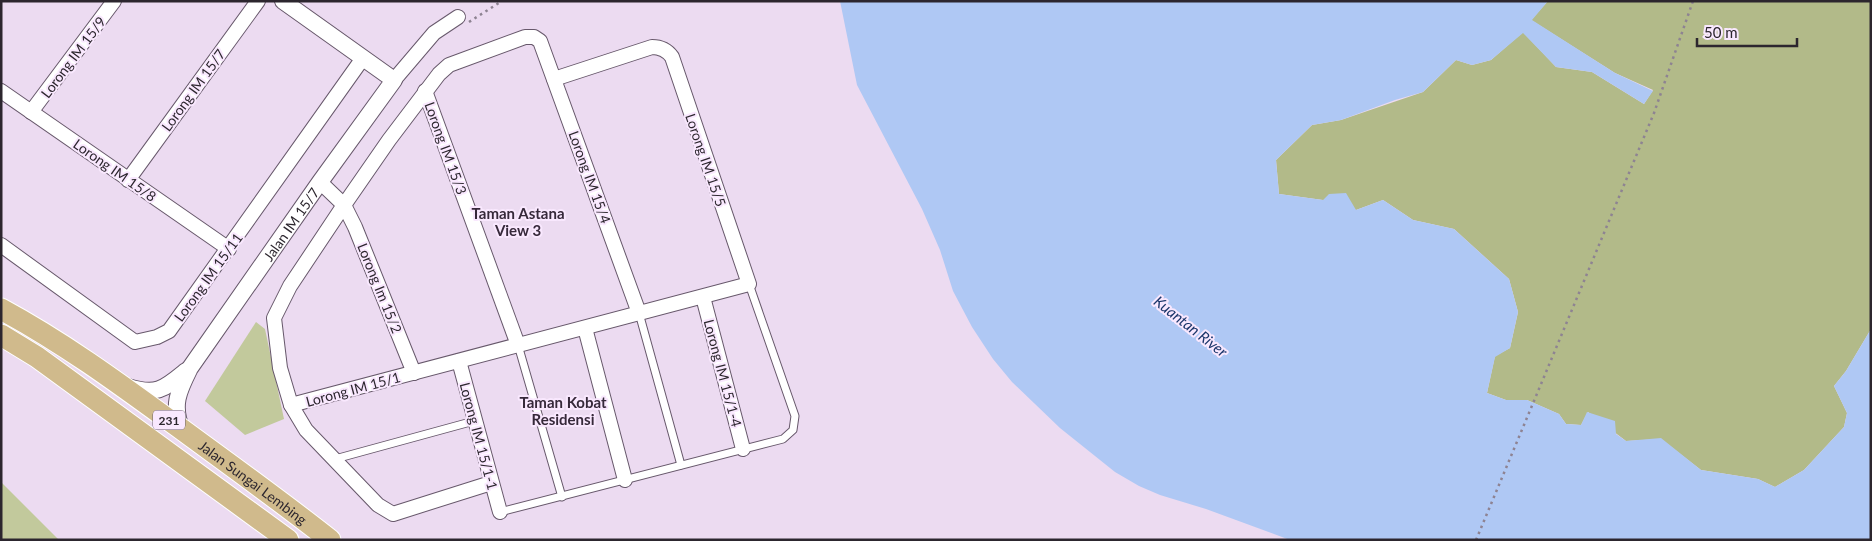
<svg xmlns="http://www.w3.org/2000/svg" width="1872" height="541" font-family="Lato,sans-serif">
<rect width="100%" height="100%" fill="#ecdbf1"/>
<g fill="#c2c99c">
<path d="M256,322L265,329L284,419L245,435L205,401Z"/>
<path d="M1,482L59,540H1Z"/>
</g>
<path fill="#b2ba89" d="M1548,1H1871V329L1846,371L1834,386L1847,413L1844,427L1804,470L1775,487L1758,479L1701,470L1661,439L1626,441L1588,412L1581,425L1566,424L1559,414L1527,400H1506L1487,393L1495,356L1510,348L1518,312L1509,279L1454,229L1413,220L1383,200L1356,210L1323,200L1279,194L1276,160L1312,125L1341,120L1423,92L1456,60L1472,65L1491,60L1523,32L1556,67L1592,72L1644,104L1653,90L1615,73L1531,20Z"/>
<path fill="#afc8f4" d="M840,1H1548L1532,20L1615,73L1653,91L1644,104L1592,72L1556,67L1523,33L1491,60L1472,65L1456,60L1423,92L1395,100L1341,120L1312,125L1276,160L1279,194L1323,200L1329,194L1346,193L1356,210L1383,200L1413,220L1454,229L1509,279L1518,312L1510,348L1495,357L1487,393L1506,400H1527L1559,414L1566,424L1581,425L1587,412L1615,421L1616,434L1626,441L1661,438L1701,470L1758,479L1775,487L1804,470L1844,427L1847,413L1834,386L1846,371L1871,329V540H1290L1206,509L1160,495L1139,486L1115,472L1060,428L1012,382L993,359L972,327L953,291L940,250L922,209L857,85Z"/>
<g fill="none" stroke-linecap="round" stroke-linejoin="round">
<g stroke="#67586b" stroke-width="9">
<g id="service">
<path d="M639,313L681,465"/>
<path d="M518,345L562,497"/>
<path d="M335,459L474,421"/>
<path d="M500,512L783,439L793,430L795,416L749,284"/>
</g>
</g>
<g stroke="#67586b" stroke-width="16">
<g id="minor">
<path d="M394,80L434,33L458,17"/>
<path d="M1,91L229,249"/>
<path d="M425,91L518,345"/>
<path d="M31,112L114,1"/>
<path d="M128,180L258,1"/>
<path d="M320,182L344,205L355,227L414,373"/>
<path d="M1,245L135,342L157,337L169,331L363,58"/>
<path d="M703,297L743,449"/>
<path d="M585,328L625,480"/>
<path d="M459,361L500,512"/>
<path d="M291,405L749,284L672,57C667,50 661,47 652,47L554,79"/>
<path d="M491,483L393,514L378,505L306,430L291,405L280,368L274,318L290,286L344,205L389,140L439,74L449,65L525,37H534L540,41L639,313"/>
</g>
</g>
<g stroke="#67586b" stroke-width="18">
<g id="tertiary">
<path d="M128,387C157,396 164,389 186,371"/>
<path id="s1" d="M182,430C171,405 179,390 190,368L320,182L394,80L283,1"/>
</g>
</g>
<g stroke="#fff" stroke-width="23">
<g id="primary">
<path id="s2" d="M1,309C66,344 125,388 184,431C233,467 282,502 330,540"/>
<path d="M1,335L37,357L288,540"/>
</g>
</g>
<g stroke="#8e8392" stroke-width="2.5" stroke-dasharray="2.5 4" stroke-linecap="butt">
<path d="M469,22L502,1"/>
<path d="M1476,540L1654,113L1693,1"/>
</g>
<use href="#service" stroke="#fff" stroke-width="7"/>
<use href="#minor" stroke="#fff" stroke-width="14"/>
<use href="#tertiary" stroke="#fff" stroke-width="16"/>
<use href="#primary" stroke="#d0ba8c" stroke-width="21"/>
</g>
<g text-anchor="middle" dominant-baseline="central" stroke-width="4" stroke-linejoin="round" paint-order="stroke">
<rect fill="#f9e8fe" stroke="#6a606c" stroke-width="1" x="153" y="410.5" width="32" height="19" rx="4"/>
<g font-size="12" font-weight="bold" fill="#2c262e">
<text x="169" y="420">231</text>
</g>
<g font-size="14" fill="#2c262e" stroke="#f9e8fe">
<text transform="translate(73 57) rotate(-53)">Lorong IM 15/9</text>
<text transform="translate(193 90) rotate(-54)">Lorong IM 15/7</text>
<text transform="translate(446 148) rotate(70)">Lorong IM 15/3</text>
<text transform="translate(706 160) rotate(71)">Lorong IM 15/5</text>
<text transform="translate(115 170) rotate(35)">Lorong IM 15/8</text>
<text transform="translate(590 177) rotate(70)">Lorong IM 15/4</text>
<text stroke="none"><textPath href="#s1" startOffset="241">Jalan IM 15/7</textPath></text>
<text transform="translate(208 277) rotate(-54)">Lorong IM 15/11</text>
<text transform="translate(380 288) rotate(68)">Lorong Im 15/2</text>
<text transform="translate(723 373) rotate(75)">Lorong IM 15/1-4</text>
<text transform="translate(353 389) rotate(-15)">Lorong IM 15/1</text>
<text transform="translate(479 436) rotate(75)">Lorong IM 15/1-1</text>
<text stroke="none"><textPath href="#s2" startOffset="306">Jalan Sungai Lembing</textPath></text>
</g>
<g font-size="15" font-weight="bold" fill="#36293a" stroke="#f9e8fe">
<text x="518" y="213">Taman Astana<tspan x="518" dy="17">View 3</tspan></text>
<text x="563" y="402">Taman Kobat<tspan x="563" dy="17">Residensi</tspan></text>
</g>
<g font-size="15" font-style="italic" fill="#1b366b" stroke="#f9e8fe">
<text transform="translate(1191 326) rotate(38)">Kuantan River</text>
</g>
</g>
<rect width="1872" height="541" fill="none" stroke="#2c262e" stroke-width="5"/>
<path d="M1697 38v8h100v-8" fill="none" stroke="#2c262e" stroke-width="2.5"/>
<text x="1704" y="38" font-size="15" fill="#2c262e" stroke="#f9e8fe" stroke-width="4" paint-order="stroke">50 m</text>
</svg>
